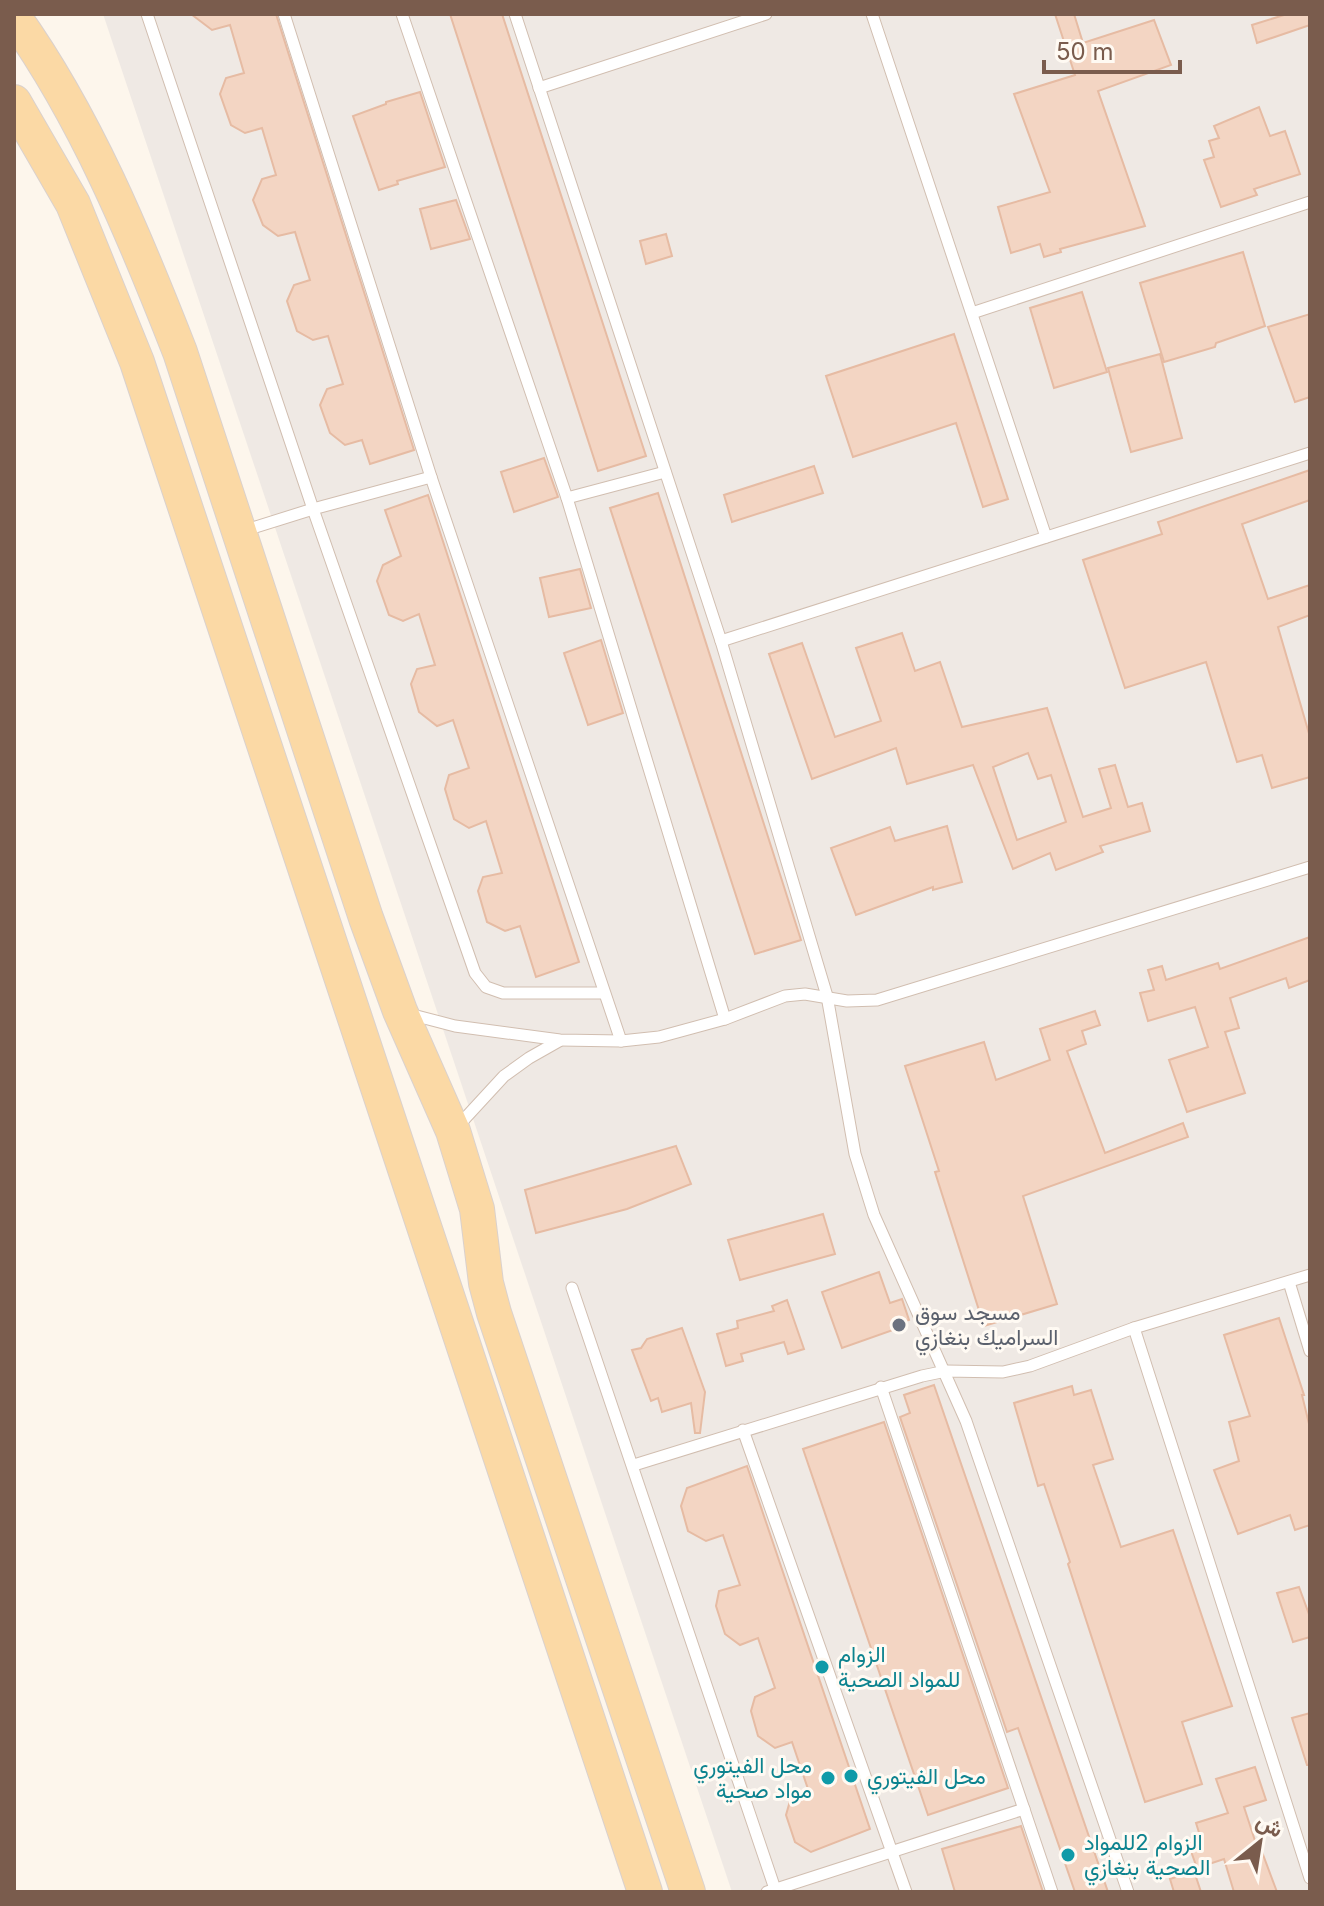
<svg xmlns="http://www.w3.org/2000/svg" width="1324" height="1906" viewBox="0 0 1324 1906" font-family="Inter,Vazirmatn,sans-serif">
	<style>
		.industrial { fill: #efe9e4 }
		.building { fill: #f3d5c3; stroke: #e6bba3; stroke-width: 2; fill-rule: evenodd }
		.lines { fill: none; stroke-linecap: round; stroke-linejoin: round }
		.lane-casing { stroke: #d1beb0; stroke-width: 13 }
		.primary-casing { stroke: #dad1cd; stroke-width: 36 }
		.lane { stroke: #fff; stroke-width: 11 }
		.primary { stroke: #fbd9a5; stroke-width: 34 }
		.worship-dot { fill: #6b7280; stroke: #fffaf3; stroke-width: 3 }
		.culture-dot { fill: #0f9aa8; stroke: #fffaf3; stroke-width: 3 }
		.labels { text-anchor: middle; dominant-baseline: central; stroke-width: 6; stroke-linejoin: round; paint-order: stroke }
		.worship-label { font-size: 22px; fill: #5b616d; stroke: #fffaf3; text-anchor: start }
		.culture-label { font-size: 22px; fill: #0d838f; stroke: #fffaf3; text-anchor: start }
	</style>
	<rect width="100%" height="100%" fill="#fdf6ec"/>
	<path class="industrial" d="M103,14H1310V1892H732Z"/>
	<g class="building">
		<path d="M191,14H276L414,450L370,464L362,440L345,445L330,433L320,405L327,389L343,384L328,336L313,340L297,331L287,301L294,285L310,280L295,232L278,236L263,225L253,200L262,179L276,175L262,128L245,133L231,125L220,94L226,78L244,73L230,25L212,30Z"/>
		<path d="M450,14H502L646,456L598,471Z"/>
		<path d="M1055,14H1074L1083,43L1154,20L1171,65L1098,91L1145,226L1060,249L1061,252L1044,257L1040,244L1011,253L998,207L1050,192L1014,94L1075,75Z"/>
		<path d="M1287,14H1310V25L1257,43L1252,25Z"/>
		<path d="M420,92L445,167L397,181L398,184L379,190L353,116L386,104V102Z"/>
		<path d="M1259,107L1270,136L1285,131L1300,174L1254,189L1257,195L1221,207L1204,160L1214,157L1209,141L1219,138L1214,126Z"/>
		<path d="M456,200L470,239L431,249L420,209Z"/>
		<path d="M666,234L672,256L646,264L640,241Z"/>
		<path d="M1243,252L1265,326L1216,343L1215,347L1164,362L1140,283Z"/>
		<path d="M1082,292L1107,372L1054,388L1030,308Z"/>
		<path d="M1310,314V397L1295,402L1268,327Z"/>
		<path d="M954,334L1008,499L983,507L956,423L853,457L826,376Z"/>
		<path d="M1160,354L1182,438L1131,452L1108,368Z"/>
		<path d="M544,458L558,497L514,512L501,472Z"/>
		<path d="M814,466L823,493L732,522L724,495Z"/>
		<path d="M1310,470V500L1242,524L1268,599L1310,585V615L1278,627L1310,737V777L1272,788L1262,755L1237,762L1206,662L1125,688L1083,560L1162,534L1158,522Z"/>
		<path d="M658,493L801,940L755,954L610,508Z"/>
		<path d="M428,495L579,962L536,977L520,926L505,931L487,922L478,891L483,877L502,873L486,821L469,828L454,819L445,789L449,775L469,768L453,720L437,726L419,712L411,684L417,669L435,665L419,614L403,621L389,615L377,581L383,565L401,556L385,510Z"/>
		<path d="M580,569L591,608L549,617L540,578Z"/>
		<path d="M902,633L915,671L940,662L962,727L1047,708L1083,817L1111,808L1099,769L1115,765L1128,807L1142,803L1150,831L1100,846L1103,852L1056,870L1050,853L1013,869L973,765L907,784L896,748L812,779L769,654L802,643L835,737L881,721L856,648ZM1028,753L1038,779L1051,775L1066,822L1017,840L993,767Z"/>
		<path d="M601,640L623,713L588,725L564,653Z"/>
		<path d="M947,826L962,882L933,890V887L856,915L831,848L890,827L895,841Z"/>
		<path d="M1310,937V980L1289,988L1286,978L1230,998L1239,1028L1225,1032L1245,1093L1187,1112L1169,1060L1208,1047L1195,1007L1148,1021L1140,993L1154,990L1148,970L1162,966L1166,980L1218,963L1220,969Z"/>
		<path d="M1095,1011L1100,1025L1082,1031L1086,1044L1067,1051L1105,1153L1183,1123L1188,1137L1023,1196L1057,1304L984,1326L935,1172L939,1171L905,1066L984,1042L996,1080L1050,1060L1040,1029Z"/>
		<path d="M676,1146L691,1184L627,1209L536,1233L525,1190Z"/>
		<path d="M823,1214L835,1254L740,1280L728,1240Z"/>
		<path d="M879,1272L890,1303L902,1299L909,1320L895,1325L893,1330L842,1348L822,1292Z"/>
		<path d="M787,1300L804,1349L788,1354L784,1342L741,1354L743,1361L726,1366L717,1334L738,1328L737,1321L774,1311L772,1306Z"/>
		<path d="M1279,1318L1304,1395H1302L1310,1428V1525L1295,1530L1290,1515L1238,1534L1214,1470L1239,1461L1229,1422L1250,1416L1224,1335Z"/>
		<path d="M682,1328L705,1392L700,1433H695L691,1403L662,1412L658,1398L651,1401L632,1350L641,1348L647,1339Z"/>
		<path d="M934,1385L1108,1892H1075L1018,1728L1007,1732L900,1417L910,1413L904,1395Z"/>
		<path d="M1072,1386L1074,1395L1091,1390L1113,1459L1093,1465L1121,1547L1173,1530L1232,1706L1182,1722L1202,1784L1145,1802L1068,1564L1070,1562L1044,1484L1038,1486L1014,1403Z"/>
		<path d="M884,1422L1008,1788L928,1815L803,1449Z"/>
		<path d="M747,1466L870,1829L811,1852L795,1842L786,1815L790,1801L809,1792L792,1742L775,1748L758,1736L751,1711L755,1697L775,1688L758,1638L740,1645L725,1634L716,1606L719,1591L740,1585L723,1535L706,1541L688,1531L681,1506L687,1488Z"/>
		<path d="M1299,1587L1310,1617V1637L1293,1642L1277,1593Z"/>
		<path d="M1310,1713V1765H1307L1292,1718Z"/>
		<path d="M1255,1767L1266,1800L1244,1807L1259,1853L1262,1852L1277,1892H1234L1224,1859L1197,1868L1188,1843L1201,1839L1196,1823L1228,1813L1216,1779Z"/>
		<path d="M1021,1826L1043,1892H955L942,1849Z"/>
		<path d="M1194,1871L1201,1892H1174L1170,1879Z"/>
	</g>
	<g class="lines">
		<defs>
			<g id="lane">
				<path d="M147,14L313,509L475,973L486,987L503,993H604"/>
				<path d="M284,14L431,477L621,1041"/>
				<path d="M402,14L567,498L725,1019"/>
				<path d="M515,14L721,641L827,996L855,1154L874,1215L966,1421L1128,1892"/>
				<path d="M872,14L1046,537"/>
				<path d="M539,88L766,14"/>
				<path d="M972,313L1310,202"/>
				<path d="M567,498L665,472"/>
				<path d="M243,531L313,509L431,477"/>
				<path d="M721,641L1310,453"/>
				<path d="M409,1014L455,1026L560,1040L621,1041L659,1037L725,1019L785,996L805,994L847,1001L877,1000L1310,867"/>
				<path d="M457,1127L504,1076L529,1058L559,1041"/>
				<path d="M1289,1282L1310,1351"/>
				<path d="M572,1288L776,1892"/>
				<path d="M1134,1328L1310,1878"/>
				<path d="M881,1387L1052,1892"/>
				<path d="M743,1430L906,1892"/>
				<path d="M634,1465L922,1376L946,1371L1003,1372L1030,1366L1134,1328L1310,1275"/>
				<path d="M767,1892L1024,1809"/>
			</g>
			<g id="primary">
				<path d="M14,17C86,118 135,237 180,352L366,918L400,1011L453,1131L477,1209L486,1283L494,1313L688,1892"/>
				<path d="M14,102L73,204L137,362L645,1892"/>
			</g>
		</defs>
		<use href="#lane" class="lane-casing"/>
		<use href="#primary" class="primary-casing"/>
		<use href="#lane" class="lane"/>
		<use href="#primary" class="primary"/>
	</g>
	<circle class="worship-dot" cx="899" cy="1325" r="8"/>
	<g class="culture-dot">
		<circle cx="822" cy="1667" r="8"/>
		<circle cx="851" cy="1776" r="8"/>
		<circle cx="828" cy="1778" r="8"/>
		<circle cx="1068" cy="1855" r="8"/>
	</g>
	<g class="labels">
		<g class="worship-label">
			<text x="915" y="1312">مسجد سوق<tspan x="915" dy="25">السراميك بنغازي</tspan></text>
		</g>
		<g class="culture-label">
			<text x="838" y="1654">الزوام<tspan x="838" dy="25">للمواد الصحية</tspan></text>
			<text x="812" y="1765" text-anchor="end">محل الفيتوري<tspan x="812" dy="25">مواد صحية</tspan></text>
			<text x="867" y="1776">محل الفيتوري</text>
			<text x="1084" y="1842">الزوام 2للمواد<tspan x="1084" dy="25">الصحية بنغازي</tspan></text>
		</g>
	</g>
	<rect width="1324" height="1906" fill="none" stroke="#7a5c4d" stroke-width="32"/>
	<g transform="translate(1260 1842) rotate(30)" stroke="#fffaf3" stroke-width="6" paint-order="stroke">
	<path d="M0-6L14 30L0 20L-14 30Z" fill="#7a5c4d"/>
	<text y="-12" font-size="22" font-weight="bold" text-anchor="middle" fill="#7a5c4d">ش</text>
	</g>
	<path d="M1044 60v12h136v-12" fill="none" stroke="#7a5c4d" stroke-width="4"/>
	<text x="1056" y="60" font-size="24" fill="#7a5c4d" stroke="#fffaf3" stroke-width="6" paint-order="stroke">50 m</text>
</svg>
